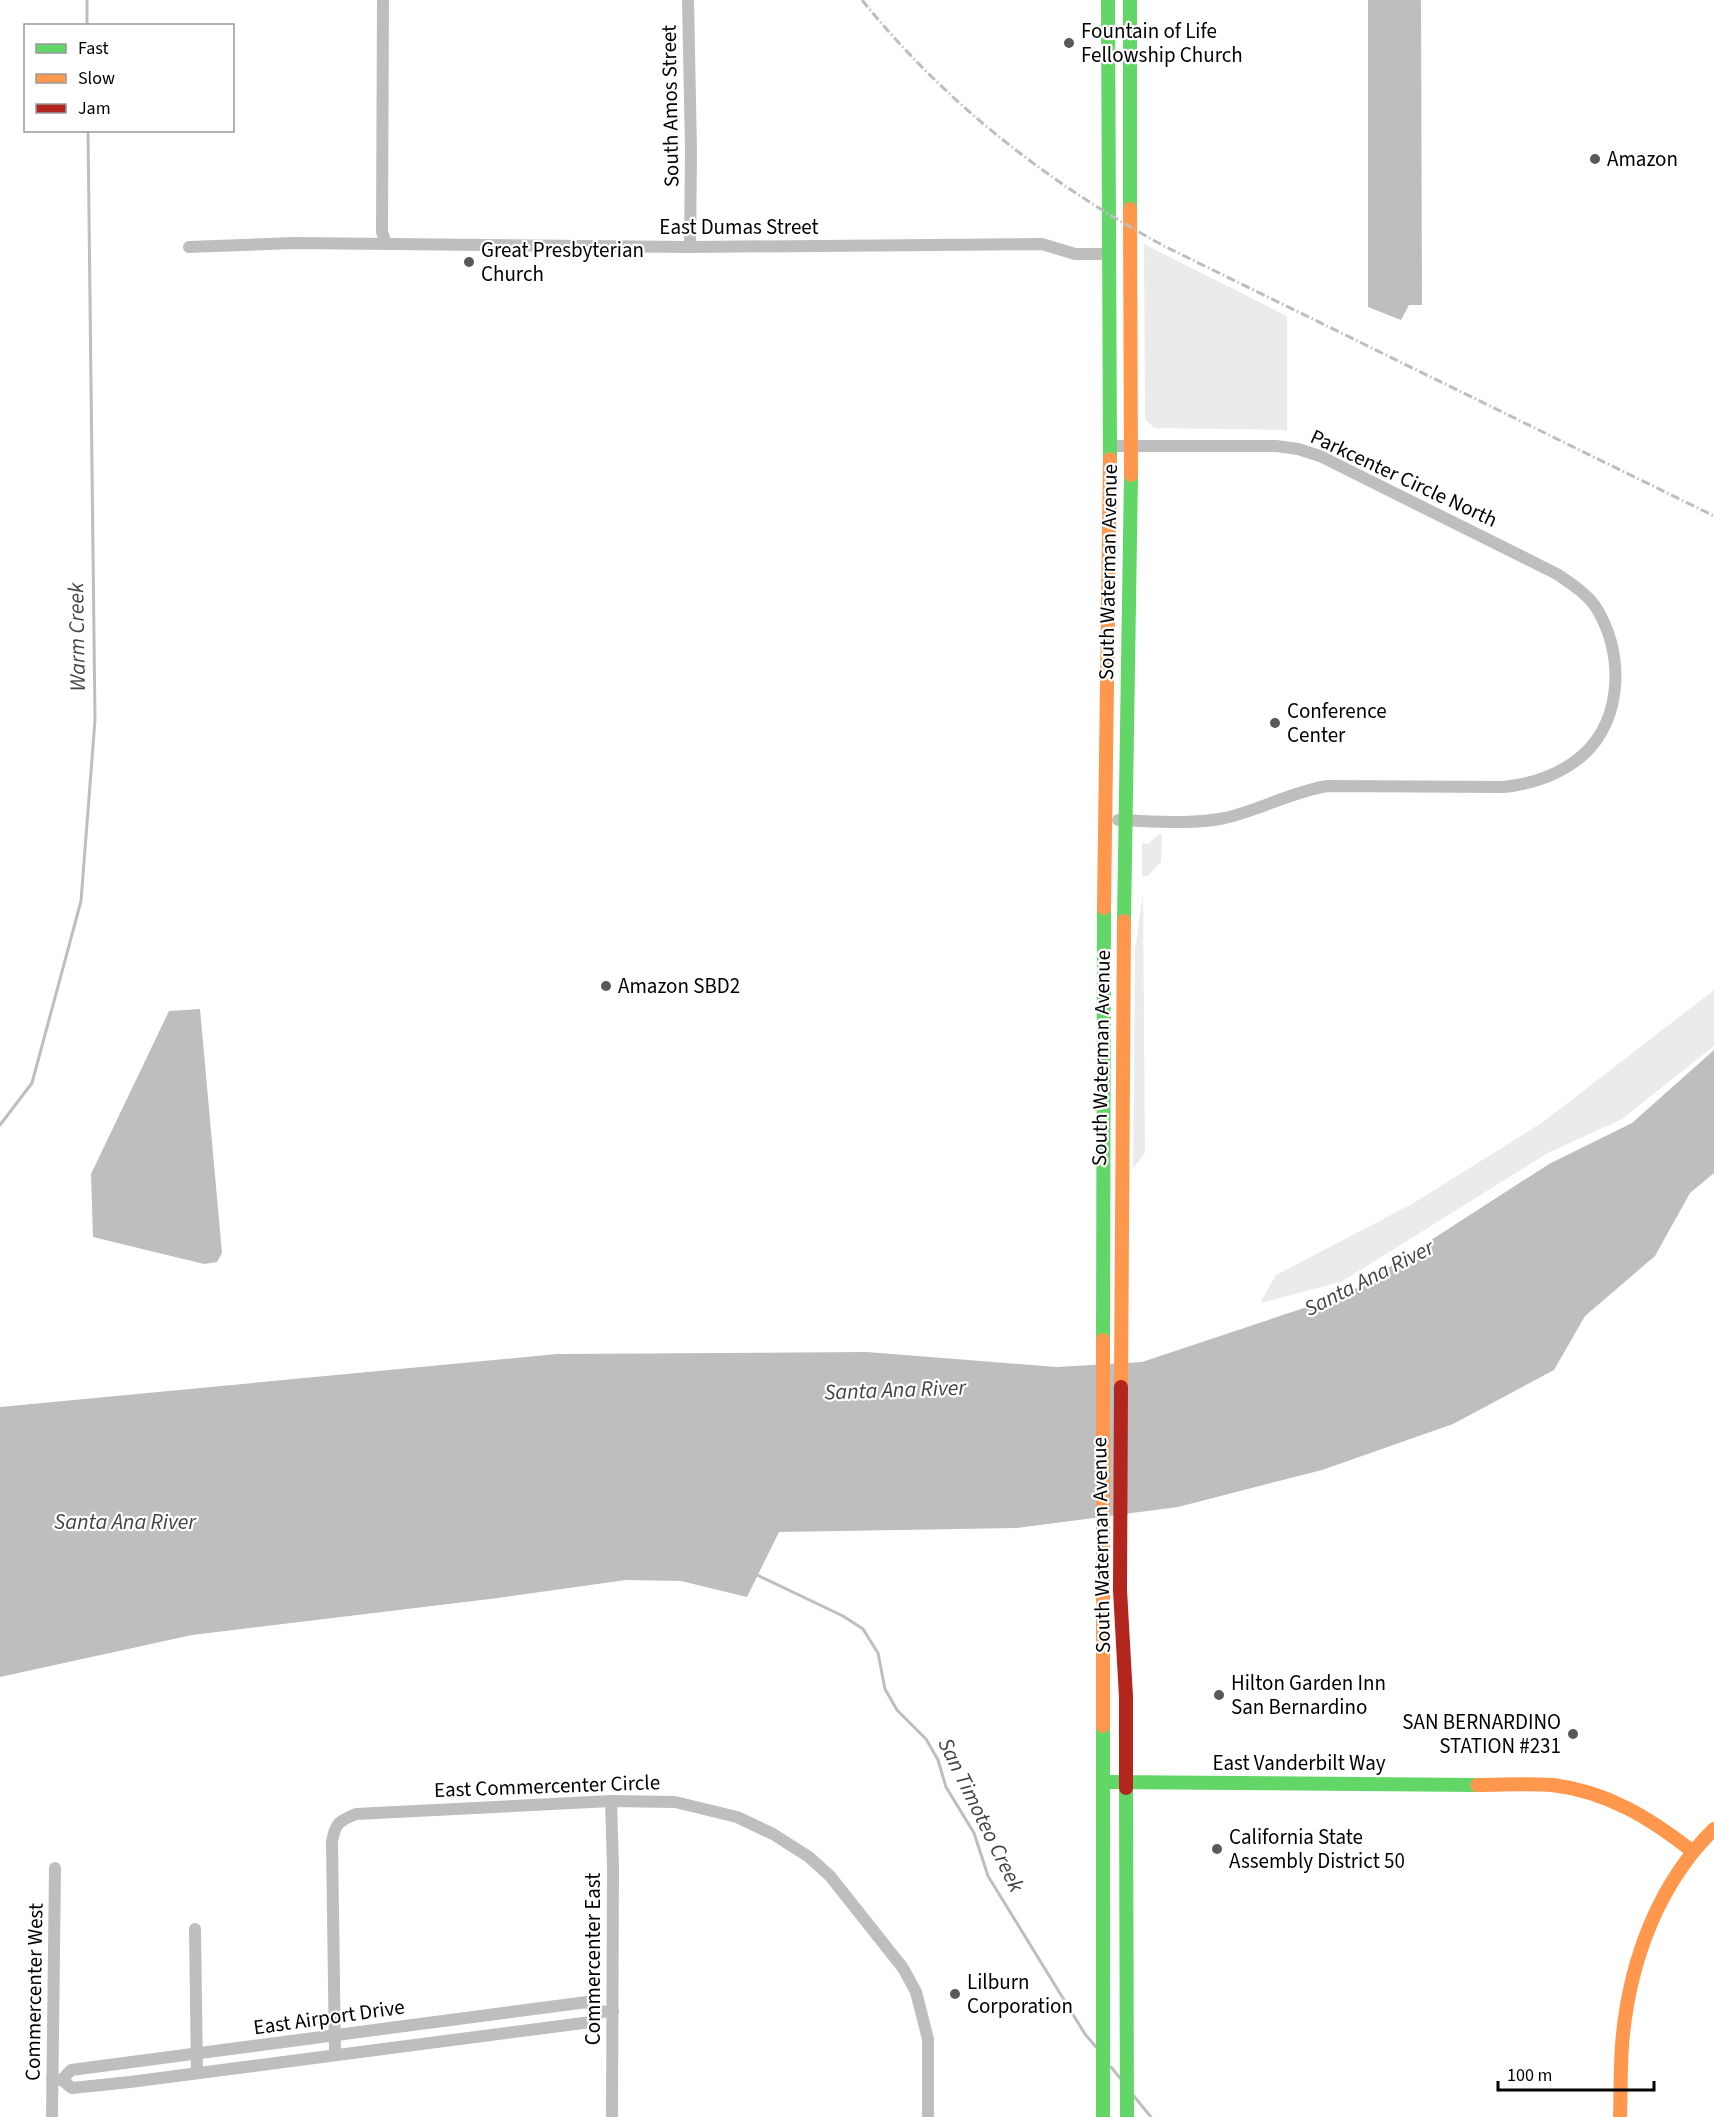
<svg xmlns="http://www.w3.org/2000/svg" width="1714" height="2117" viewBox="0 0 1714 2117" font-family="'Source Sans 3',sans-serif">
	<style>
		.green { fill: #ebebeb }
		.water { fill: #bebebe }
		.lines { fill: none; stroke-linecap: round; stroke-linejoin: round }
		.stream { stroke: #bebebe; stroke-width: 3 }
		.street { stroke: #bebebe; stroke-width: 12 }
		.fast { stroke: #63d668; stroke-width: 14 }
		.slow { stroke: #ff974d; stroke-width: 14 }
		.jam { stroke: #b3261e; stroke-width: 14 }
		.rail { stroke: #bebebe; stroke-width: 3; stroke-dasharray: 9 3 1.5 3; stroke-linecap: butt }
		.poi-dot { fill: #595959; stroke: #fff; stroke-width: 2 }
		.labels { text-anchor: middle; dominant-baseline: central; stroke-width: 4.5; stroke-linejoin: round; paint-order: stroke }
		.poi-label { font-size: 21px; fill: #000; stroke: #fff; text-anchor: start }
		.street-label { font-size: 21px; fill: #000; stroke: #fff }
		.water-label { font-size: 22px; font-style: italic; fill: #434343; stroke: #fff }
	</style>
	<rect width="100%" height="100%" fill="#fff"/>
	<g class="green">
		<path d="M1144,244L1287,316V430L1154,428L1145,419Z"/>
		<path d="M1160,833L1162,835L1161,862L1148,876H1142V843L1148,844Z"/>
		<path d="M1143,894L1145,1153L1133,1168L1135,950Z"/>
		<path d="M1714,990V1046L1622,1119L1546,1154L1341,1282L1260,1303L1276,1275L1412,1204L1543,1122Z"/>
	</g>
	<g class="water">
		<path d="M1368,0H1421L1422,305H1409L1401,320L1368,307Z"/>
		<path d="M200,1009L222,1253L217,1262L204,1264L93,1237L91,1174L169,1011Z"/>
		<path d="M1714,1050V1173L1690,1193L1655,1256L1585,1316L1554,1370L1453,1424L1322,1470L1178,1507L1017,1528L779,1532L747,1597L681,1581L626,1580L498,1598L192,1635L0,1677V1407L557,1354L867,1352L1057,1367L1142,1362L1349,1293L1549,1164L1632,1123Z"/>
	</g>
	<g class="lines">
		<g class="stream">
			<path d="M87,0V26"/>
			<path d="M0,1125L32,1083L81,901L95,720L88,130"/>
			<path d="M755,1574L843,1616L863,1629L878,1653L885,1689L897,1710L926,1739L938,1760L946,1787L974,1833L988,1876L1085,2034L1096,2047"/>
			<path d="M1111,2067L1120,2078"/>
			<path d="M1133,2095L1151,2117"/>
		</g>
		<g class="street">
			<path d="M383,0L382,232L386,244"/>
			<path d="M688,0L691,151L690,247"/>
			<path d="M189,247L294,243L690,247L1042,244L1075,254H1108"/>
			<path d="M1110,446H1276L1298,449L1320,456L1557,574C1570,583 1586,593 1595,606C1624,650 1624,718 1583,755C1560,775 1533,784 1503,787L1327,786C1291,792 1260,810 1225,818C1190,825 1153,821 1118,820"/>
			<path d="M611,1801L613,1868L612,2117"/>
			<path d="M195,1929L197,2073"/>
			<path d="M335,2054L332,1842C335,1823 339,1821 356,1814L611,1801L675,1802L737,1817L773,1834L809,1857L830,1876L903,1968L916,1992L928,2039V2117"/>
			<path d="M52,2079L62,2080L72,2088L130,2082L591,2022L601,2012L613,2011"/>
			<path d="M62,2080L71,2070L587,2002L601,2012"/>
			<path d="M52,2117L55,1868"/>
		</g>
		<g class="fast">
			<path d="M1108,0L1110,459"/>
			<path d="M1130,0V209"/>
			<path d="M1124,921L1131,475"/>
			<path d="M1103,1340L1104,908"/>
			<path d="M1103,1726V2117"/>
			<path d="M1104,1782L1477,1785"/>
			<path d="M1126,1788L1127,2117"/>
		</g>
		<g class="slow">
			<path d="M1130,209L1131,475"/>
			<path d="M1104,908L1110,459"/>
			<path d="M1103,1340V1726"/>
			<path d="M1121,1387L1124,921"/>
			<path d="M1477,1785C1502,1785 1527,1783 1552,1785C1606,1791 1650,1818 1692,1851"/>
			<path d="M1620,2117C1621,2090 1620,2062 1623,2034C1631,1958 1659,1883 1714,1829"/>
		</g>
		<path class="jam" d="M1121,1387L1120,1590L1126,1697V1788"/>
		<path class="rail" d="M862,0C945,103 1048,183 1164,246L1714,516"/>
	</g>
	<g class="poi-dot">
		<circle cx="1069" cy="43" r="6"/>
		<circle cx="1595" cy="159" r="6"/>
		<circle cx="469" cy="262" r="6"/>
		<circle cx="1275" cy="723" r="6"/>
		<circle cx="606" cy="986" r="6"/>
		<circle cx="1219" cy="1695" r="6"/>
		<circle cx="1573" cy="1734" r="6"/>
		<circle cx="1217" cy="1849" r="6"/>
		<circle cx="955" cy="1994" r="6"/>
	</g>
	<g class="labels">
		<g class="poi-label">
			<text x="1081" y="31">Fountain of Life<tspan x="1081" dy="24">Fellowship Church</tspan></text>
			<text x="1607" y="159">Amazon</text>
			<text x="481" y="250">Great Presbyterian<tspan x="481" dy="24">Church</tspan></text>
			<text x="1287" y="711">Conference<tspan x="1287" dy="24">Center</tspan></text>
			<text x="618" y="986">Amazon SBD2</text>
			<text x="1231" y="1683">Hilton Garden Inn<tspan x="1231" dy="24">San Bernardino</tspan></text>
			<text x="1561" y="1722" text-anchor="end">SAN BERNARDINO<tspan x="1561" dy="24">STATION #231</tspan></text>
			<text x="1229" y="1837">California State<tspan x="1229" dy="24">Assembly District 50</tspan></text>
			<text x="967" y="1982">Lilburn<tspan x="967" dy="24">Corporation</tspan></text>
		</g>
		<g class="street-label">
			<text transform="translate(670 106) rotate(-91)">South Amos Street</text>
			<text x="739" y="227">East Dumas Street</text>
			<text transform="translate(1404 478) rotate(25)">Parkcenter Circle North</text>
			<text transform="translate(1108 572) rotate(-89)">South Waterman Avenue</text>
			<text transform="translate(1101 1058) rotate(-89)">South Waterman Avenue</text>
			<text transform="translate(1101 1545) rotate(-91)">South Waterman Avenue</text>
			<text x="1299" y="1763">East Vanderbilt Way</text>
			<text transform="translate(547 1786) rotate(-2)">East Commercenter Circle</text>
			<text transform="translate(593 1959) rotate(-90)">Commercenter East</text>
			<text transform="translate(34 1992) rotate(-89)">Commercenter West</text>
			<text transform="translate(329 2017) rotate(-8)">East Airport Drive</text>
		</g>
		<g class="water-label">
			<text transform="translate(77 637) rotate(-91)">Warm Creek</text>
			<text transform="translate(1369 1278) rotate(-27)">Santa Ana River</text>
			<text transform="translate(895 1390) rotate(-2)">Santa Ana River</text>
			<text x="125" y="1522">Santa Ana River</text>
			<text transform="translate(981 1815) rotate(64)">San Timoteo Creek</text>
		</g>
	</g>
	<rect x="24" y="24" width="210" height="108" fill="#ffffff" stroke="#999999" stroke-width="1.5"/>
	<rect x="36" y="44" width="30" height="9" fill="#63d668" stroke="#999999" stroke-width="1.5"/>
	<text x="78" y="54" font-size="18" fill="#000000">Fast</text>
	<rect x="36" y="74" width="30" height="9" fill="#ff974d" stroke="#999999" stroke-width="1.5"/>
	<text x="78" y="84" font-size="18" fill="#000000">Slow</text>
	<rect x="36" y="104" width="30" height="9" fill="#b3261e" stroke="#999999" stroke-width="1.5"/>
	<text x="78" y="114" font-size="18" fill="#000000">Jam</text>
	<path d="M1498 2081v9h156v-9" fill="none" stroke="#000000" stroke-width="3"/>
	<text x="1507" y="2081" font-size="18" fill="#000000" stroke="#ffffff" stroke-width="4.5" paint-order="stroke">100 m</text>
</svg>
